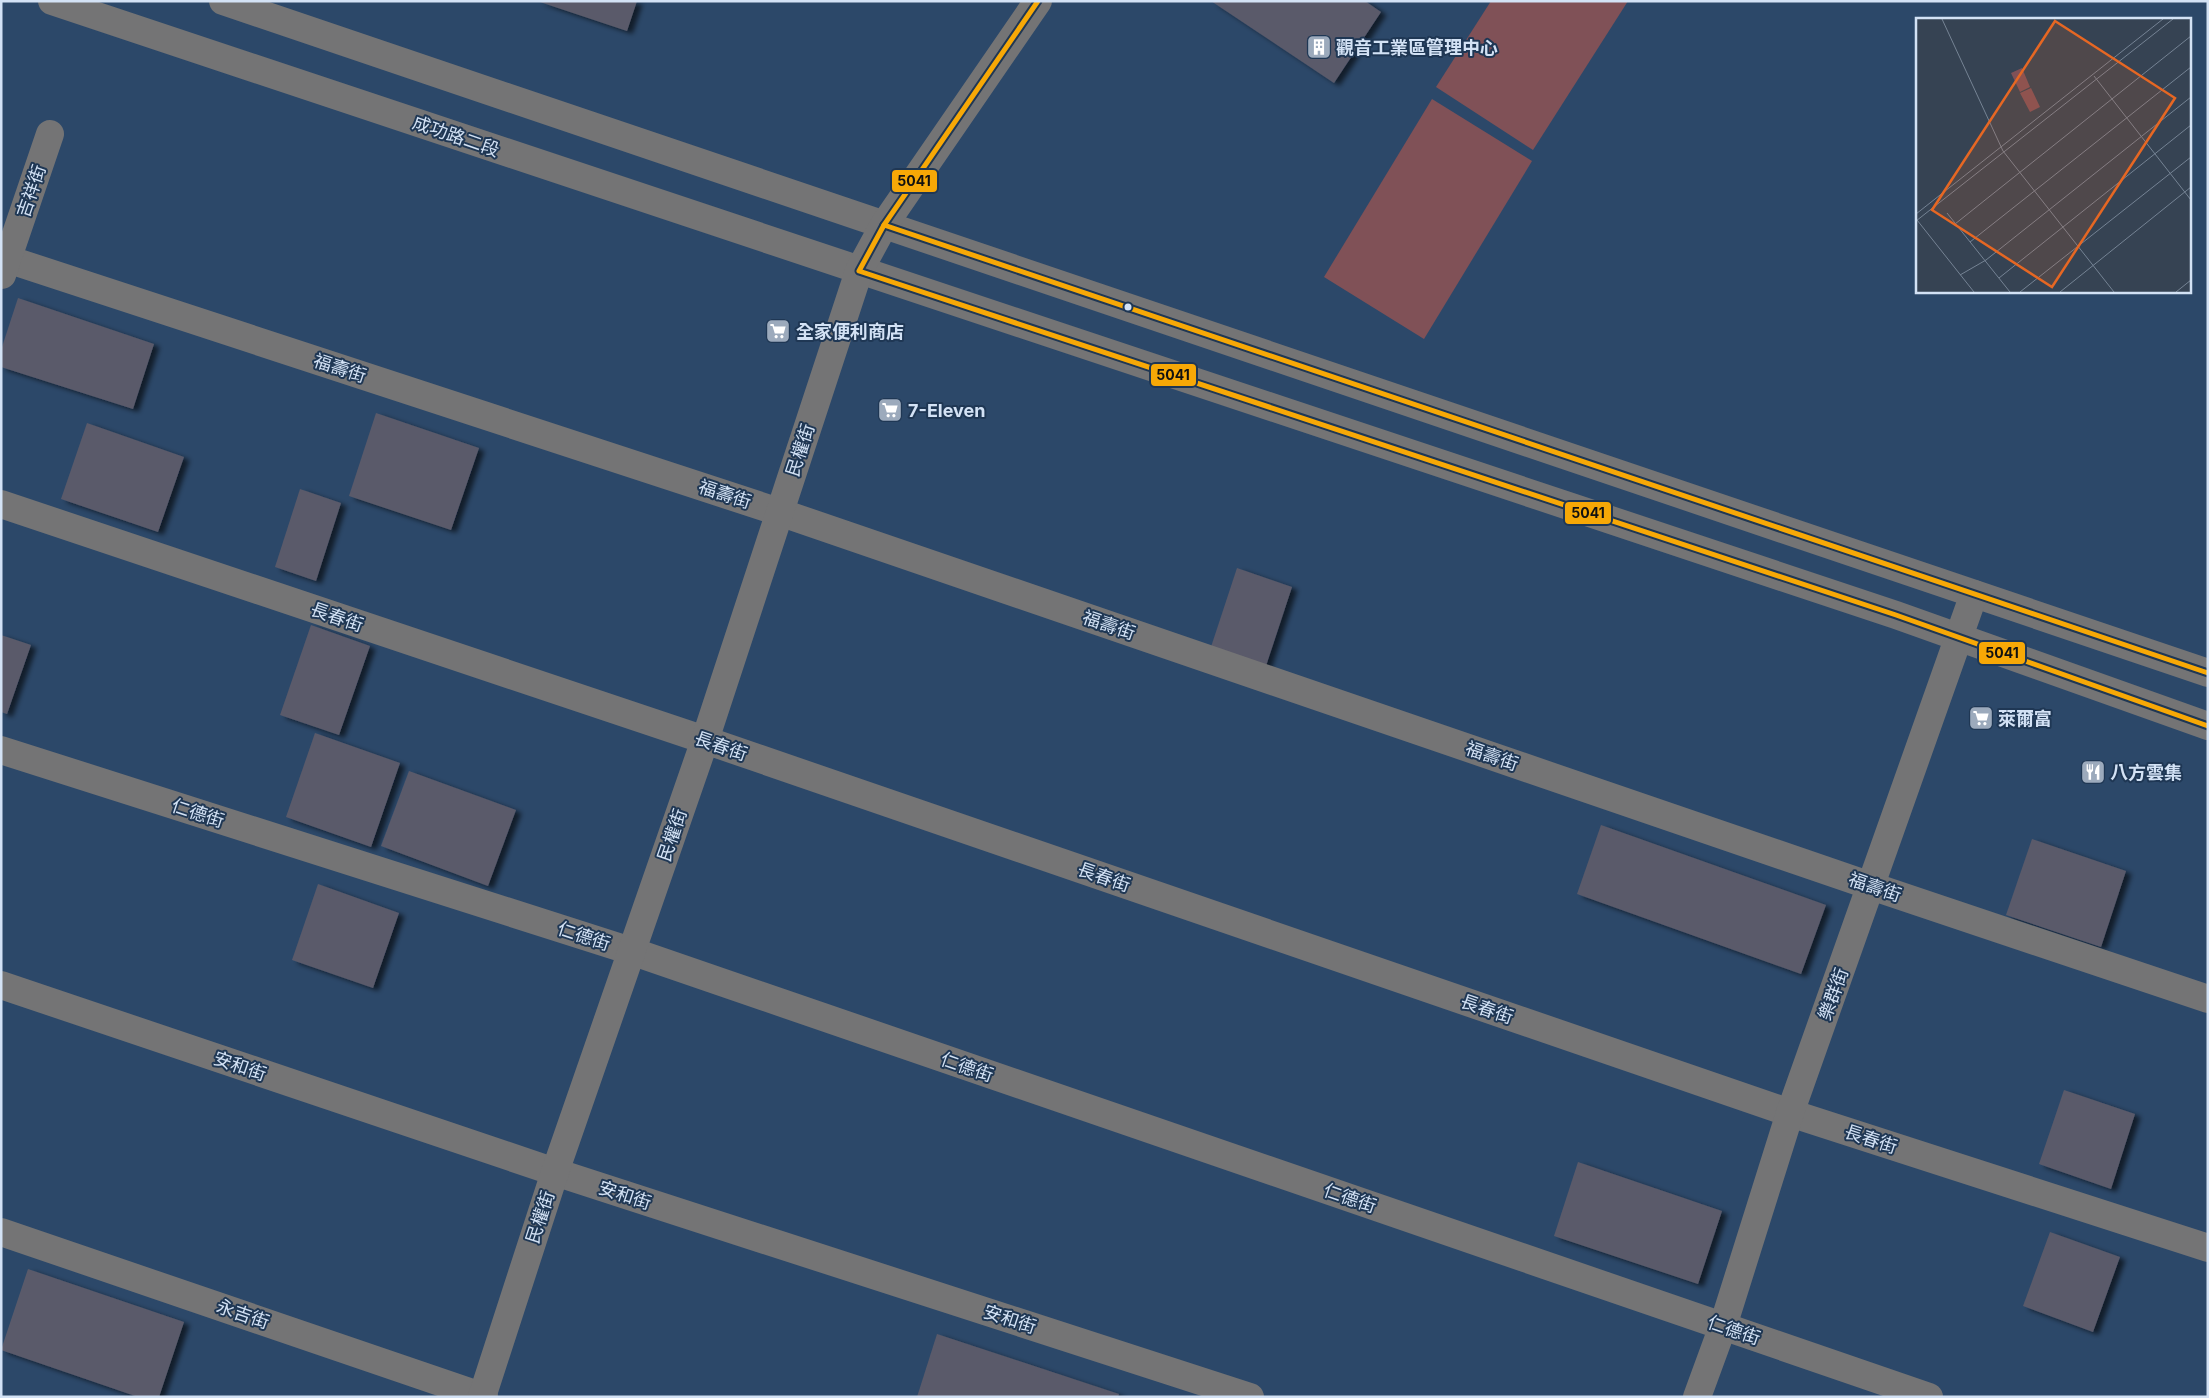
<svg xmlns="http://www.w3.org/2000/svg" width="2209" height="1398" viewBox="0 0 2209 1398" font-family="Inter,'Noto Sans TC',sans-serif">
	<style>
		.built { fill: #2c4869; fill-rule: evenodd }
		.green { fill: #805157 }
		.building { fill: #5a5a6a; filter: url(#shadow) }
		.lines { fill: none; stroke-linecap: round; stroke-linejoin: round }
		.minor { stroke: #747475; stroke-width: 28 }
		.bus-1-casing { stroke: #1f3754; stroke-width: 9 }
		.bus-1 { stroke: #f7a806; stroke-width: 5 }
		.bus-dot { fill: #d3e2f5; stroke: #1f3754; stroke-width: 2 }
		.labels { text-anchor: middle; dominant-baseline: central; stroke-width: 4; stroke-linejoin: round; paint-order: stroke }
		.poi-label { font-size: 18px; font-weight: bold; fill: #d3e2f5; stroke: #1f3754; text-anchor: start }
		.street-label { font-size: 18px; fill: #d3e2f5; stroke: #1f3754 }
		.inset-road { fill: none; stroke: #758394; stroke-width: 1 }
		.view { fill: #e66723; fill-opacity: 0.15; stroke: #e66723; stroke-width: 2.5 }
		.inset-edge { fill: none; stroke: #d3e2f5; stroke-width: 2.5 }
		.line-badge { stroke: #1f3754; stroke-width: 2 }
		.pale-badge-label { font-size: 14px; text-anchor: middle; font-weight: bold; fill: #111 }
	</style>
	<defs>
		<filter id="shadow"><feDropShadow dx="5.5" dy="3" stdDeviation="2.5" flood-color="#0009"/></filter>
	</defs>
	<rect width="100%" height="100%" fill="#364353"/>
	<path class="built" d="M1,1H2208V1397H1ZM1918,19H2190V291H1918Z"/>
	<g class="green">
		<path d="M1491,1H1628L1533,150L1436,87Z"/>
		<path d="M1432,99L1532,161L1424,339L1324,277Z"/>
	</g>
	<g class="building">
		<path d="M537,1H637L627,31Z"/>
		<path d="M1211,1H1365L1381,12L1334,83Z"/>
		<path d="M18,298L154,344L133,409L1,367V350Z"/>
		<path d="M376,413L479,448L451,530L349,496Z"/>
		<path d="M87,423L184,457L158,532L61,499Z"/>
		<path d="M300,489L341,503L316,581L275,567Z"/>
		<path d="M1237,568L1292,587L1264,672L1209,653Z"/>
		<path d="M311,625L370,646L339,735L280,715Z"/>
		<path d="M1,635L31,645L7,714L1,712Z"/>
		<path d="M315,733L400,763L371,847L286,817Z"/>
		<path d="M409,771L516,810L488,886L381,846Z"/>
		<path d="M1601,825L1826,905L1801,974L1577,894Z"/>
		<path d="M2032,839L2126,871L2101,947L2006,915Z"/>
		<path d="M318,884L399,913L373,988L292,960Z"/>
		<path d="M2064,1090L2135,1114L2111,1189L2039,1164Z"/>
		<path d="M1578,1162L1722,1211L1698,1284L1554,1236Z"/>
		<path d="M2050,1232L2120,1257L2093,1332L2023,1306Z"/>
		<path d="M28,1269L184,1322L159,1397H138L1,1350Z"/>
		<path d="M937,1334L1119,1394L1118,1397H917Z"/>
	</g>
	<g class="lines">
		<g class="minor">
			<path d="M52,1L1896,615L2208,726"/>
			<path d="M223,1L2208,673"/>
			<path d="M7,259L779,512L1871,886L2208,999"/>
			<path d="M2,275L50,134"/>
			<path d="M1,504L705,740L1790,1113L2208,1248"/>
			<path d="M1,750L631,951L1929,1397"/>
			<path d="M1,985L555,1172L1250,1397"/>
			<path d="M1,1232L484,1397"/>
			<path d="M482,1397L555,1172L705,740L859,271L884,225L1038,1"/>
			<path d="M1697,1397L1723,1326L1790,1113L1974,594"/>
		</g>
		<defs>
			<g id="bus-1">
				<path d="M1038,1L884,225L859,271L1896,615L2208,726"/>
				<path d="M884,225L2208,673"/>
			</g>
		</defs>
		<use href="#bus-1" class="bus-1-casing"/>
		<use href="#bus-1" class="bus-1"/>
	</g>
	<defs>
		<symbol id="building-square" viewBox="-11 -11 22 22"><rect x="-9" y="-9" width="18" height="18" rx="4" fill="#9caabc" stroke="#1f3754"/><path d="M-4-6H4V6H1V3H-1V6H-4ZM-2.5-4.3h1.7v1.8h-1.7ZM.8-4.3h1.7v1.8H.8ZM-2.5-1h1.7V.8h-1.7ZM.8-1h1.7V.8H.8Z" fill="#fff"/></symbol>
		<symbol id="supermarket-square" viewBox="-11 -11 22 22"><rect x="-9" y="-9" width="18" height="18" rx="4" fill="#9caabc" stroke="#1f3754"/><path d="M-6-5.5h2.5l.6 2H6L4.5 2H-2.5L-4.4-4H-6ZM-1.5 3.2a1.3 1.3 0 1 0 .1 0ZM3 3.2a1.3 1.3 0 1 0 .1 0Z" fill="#fff"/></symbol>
		<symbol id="restaurant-square" viewBox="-11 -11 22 22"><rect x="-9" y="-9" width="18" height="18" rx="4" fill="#9caabc" stroke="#1f3754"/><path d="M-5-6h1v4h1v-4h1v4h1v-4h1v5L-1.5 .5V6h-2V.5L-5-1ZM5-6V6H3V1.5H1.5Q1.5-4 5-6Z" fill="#fff"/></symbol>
	</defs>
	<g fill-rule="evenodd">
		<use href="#building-square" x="1305" y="33" width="28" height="28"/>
		<use href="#supermarket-square" x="764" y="317" width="28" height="28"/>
		<use href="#supermarket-square" x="876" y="396" width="28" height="28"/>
		<use href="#supermarket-square" x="1967" y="704" width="28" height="28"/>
		<use href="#restaurant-square" x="2079" y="758" width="28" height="28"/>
	</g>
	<circle class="bus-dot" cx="1128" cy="307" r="4.5"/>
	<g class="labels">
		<g class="poi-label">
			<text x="1336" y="47">觀音工業區管理中心</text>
			<text x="796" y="331">全家便利商店</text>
			<text x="908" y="410">7-Eleven</text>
			<text x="1998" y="718">萊爾富</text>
			<text x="2110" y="772">八方雲集</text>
		</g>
		<g class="street-label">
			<text transform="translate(456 136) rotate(19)">成功路二段</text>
			<text transform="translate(31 191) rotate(-71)">吉祥街</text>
			<text transform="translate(340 368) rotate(18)">福壽街</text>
			<text transform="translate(800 450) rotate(-72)">民權街</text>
			<text transform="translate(725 494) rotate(18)">福壽街</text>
			<text transform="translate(337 617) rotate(19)">長春街</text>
			<text transform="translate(1109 625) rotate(19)">福壽街</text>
			<text transform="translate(721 746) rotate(19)">長春街</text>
			<text transform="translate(1492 756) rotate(19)">福壽街</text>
			<text transform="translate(198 813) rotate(18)">仁德街</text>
			<text transform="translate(672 835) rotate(-71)">民權街</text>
			<text transform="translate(1104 877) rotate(19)">長春街</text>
			<text transform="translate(1875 887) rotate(19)">福壽街</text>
			<text transform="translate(584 936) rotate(18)">仁德街</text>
			<text transform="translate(1833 994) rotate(-70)">樂群街</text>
			<text transform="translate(1487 1009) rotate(19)">長春街</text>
			<text transform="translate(240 1066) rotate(19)">安和街</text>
			<text transform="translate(967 1067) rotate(19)">仁德街</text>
			<text transform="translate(1871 1139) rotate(18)">長春街</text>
			<text transform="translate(625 1195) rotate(18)">安和街</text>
			<text transform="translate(1350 1198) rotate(19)">仁德街</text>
			<text transform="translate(540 1217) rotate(-72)">民權街</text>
			<text transform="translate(243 1314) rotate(19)">永吉街</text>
			<text transform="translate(1010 1319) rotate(18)">安和街</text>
			<text transform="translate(1734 1330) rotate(19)">仁德街</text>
		</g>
	</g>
	<g transform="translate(1916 18)">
		<rect width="275" height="275" fill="#364353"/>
		<path d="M106,50L114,69L104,74L95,55ZM115,70L124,89L114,94L104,75Z" fill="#805157"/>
		<path class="inset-road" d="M26,1L87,133L198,274M178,58L275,182M31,195L94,274M0,196L247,1M1,202L58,274M0,203L257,1M39,206L275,18M54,224L275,49M44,257L70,242L275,79M83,260L275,107M104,274L275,139M144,274L275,169M260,274L275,262"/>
		<path class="view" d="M139,3L259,80L136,269L16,192Z"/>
		<rect width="275" height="275" class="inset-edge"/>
	</g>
	<g class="line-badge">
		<rect x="891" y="169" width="47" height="24" rx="5" fill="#f7a806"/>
		<rect x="1150" y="363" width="47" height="24" rx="5" fill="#f7a806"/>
		<rect x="1564" y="501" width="48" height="24" rx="5" fill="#f7a806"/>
		<rect x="1978" y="641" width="48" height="24" rx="5" fill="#f7a806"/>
	</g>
	<g class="pale-badge-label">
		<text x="914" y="186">5041</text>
		<text x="1173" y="380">5041</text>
		<text x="1588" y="518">5041</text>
		<text x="2002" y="658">5041</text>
	</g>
	<rect width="2209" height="1398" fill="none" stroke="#d3e2f5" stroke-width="5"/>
</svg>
